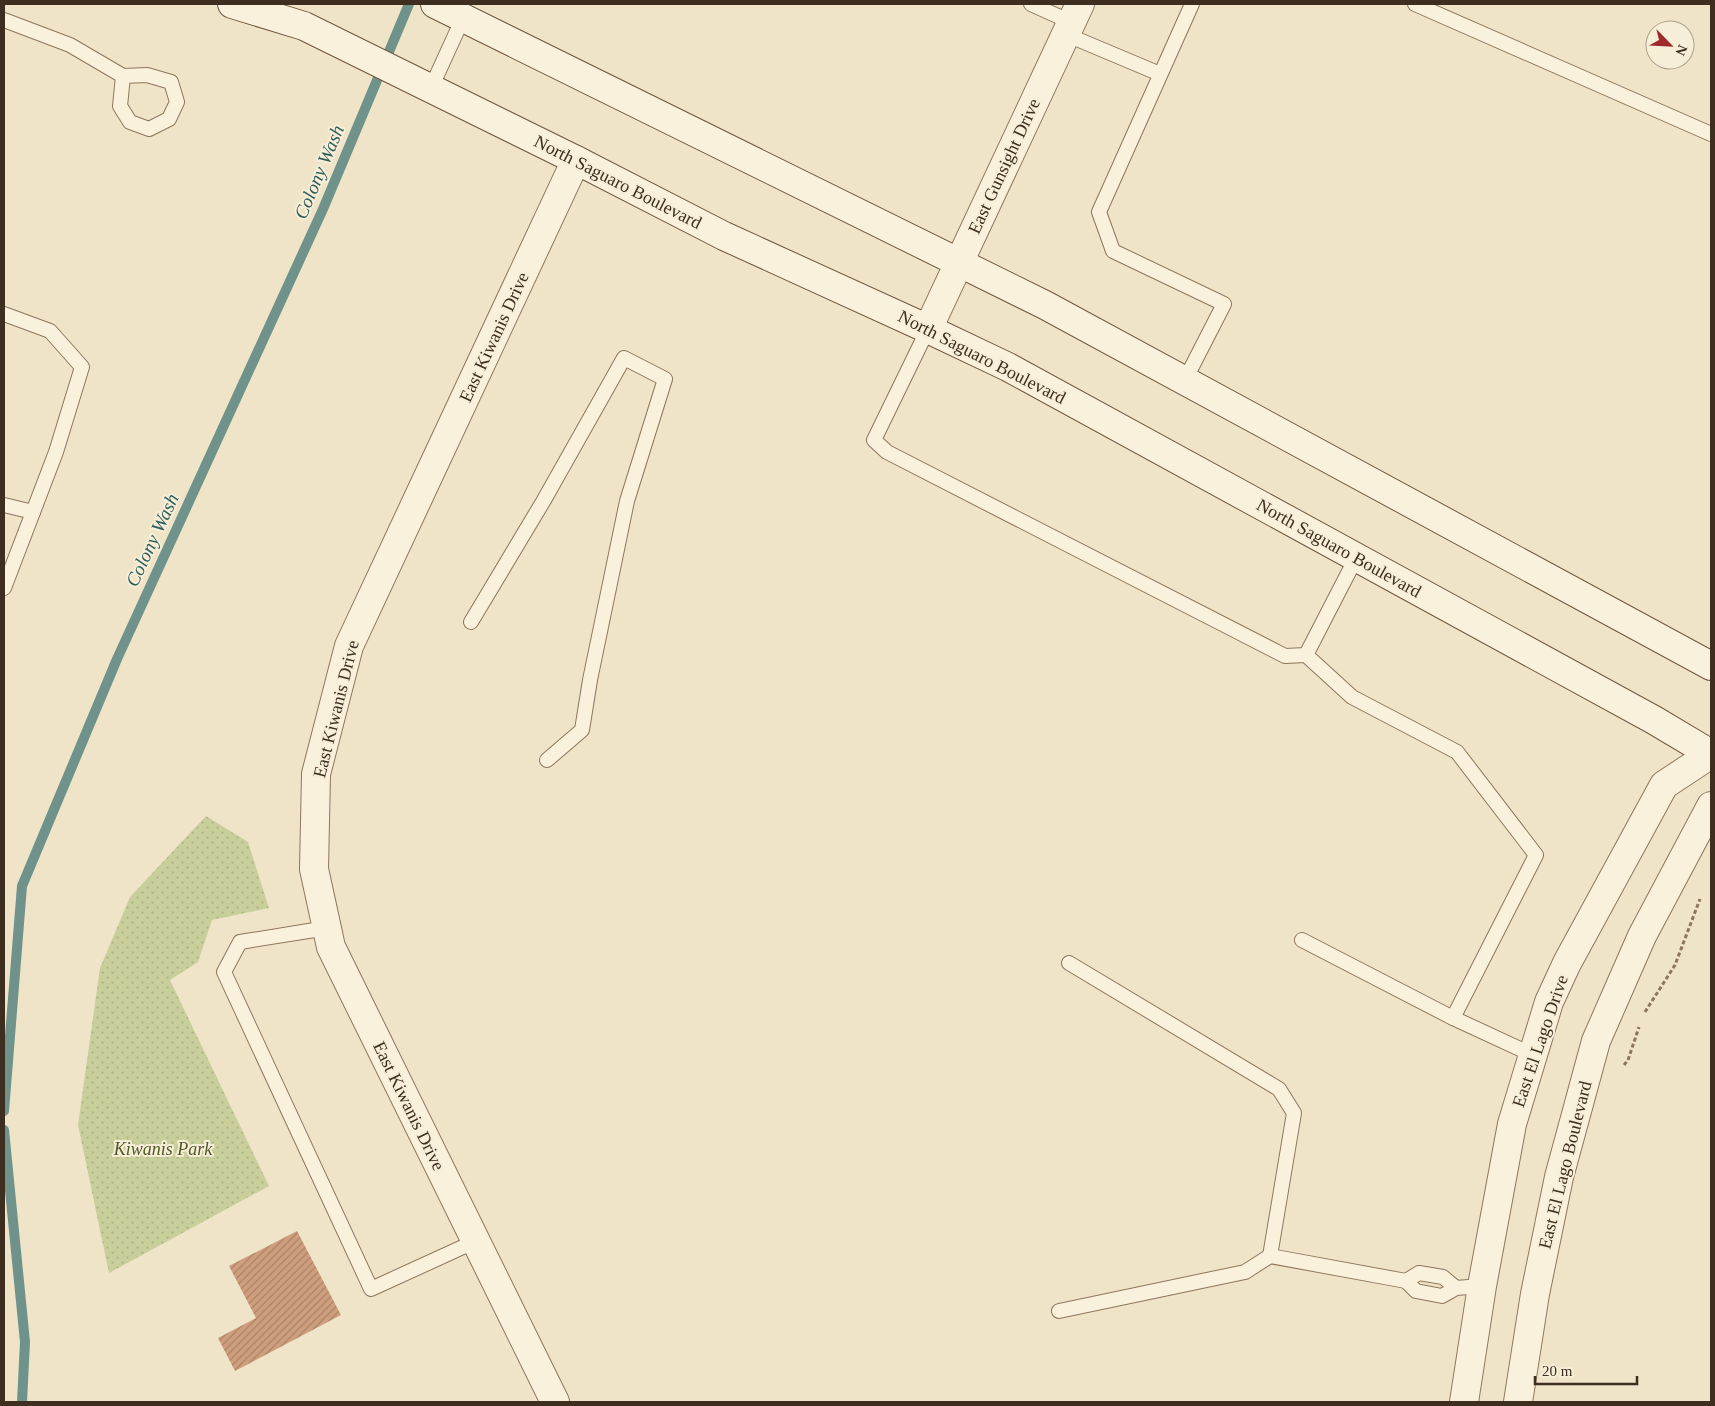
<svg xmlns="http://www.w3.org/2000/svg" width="1715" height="1406" viewBox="0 0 1715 1406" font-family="Georgia,serif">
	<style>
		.park { fill: url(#park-dots) }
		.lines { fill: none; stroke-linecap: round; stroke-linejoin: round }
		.stream { stroke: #6f938a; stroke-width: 10 }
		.building { fill: url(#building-hatch) }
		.service-casing { stroke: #8d765c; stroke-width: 16 }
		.minor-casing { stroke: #8d765c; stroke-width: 30 }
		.tertiary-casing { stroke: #8d765c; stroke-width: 30 }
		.secondary-casing { stroke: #6f573f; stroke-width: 30 }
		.path { stroke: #8d765c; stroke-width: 3; stroke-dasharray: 4 2.5; stroke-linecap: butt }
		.service { stroke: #faf1dc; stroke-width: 14 }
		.minor { stroke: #faf1dc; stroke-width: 28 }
		.tertiary { stroke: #faf1dc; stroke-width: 28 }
		.secondary { stroke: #faf1dc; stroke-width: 28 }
		.labels { text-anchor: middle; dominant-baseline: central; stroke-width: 4; stroke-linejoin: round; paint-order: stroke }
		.street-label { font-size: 18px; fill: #3d2e20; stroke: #f7eed8 }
		.park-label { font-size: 18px; font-style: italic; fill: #4d5a26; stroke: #f7eed8 }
		.water-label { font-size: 19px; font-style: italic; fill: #2f5d5a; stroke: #f7eed8 }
	</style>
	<defs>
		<pattern id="park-dots" width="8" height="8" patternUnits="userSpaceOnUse" patternTransform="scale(1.25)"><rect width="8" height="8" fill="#c9cf9b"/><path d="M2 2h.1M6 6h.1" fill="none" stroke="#aeb285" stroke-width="1.8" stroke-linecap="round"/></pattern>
		<pattern id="building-hatch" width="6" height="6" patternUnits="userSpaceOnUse" patternTransform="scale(1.25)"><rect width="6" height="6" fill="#cf9f7d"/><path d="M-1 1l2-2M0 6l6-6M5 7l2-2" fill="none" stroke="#a98266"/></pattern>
	</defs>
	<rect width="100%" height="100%" fill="#f0e4c8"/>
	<path class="park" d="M206,816L248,842L269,908L212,920L198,962L170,980L269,1186L109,1273L78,1125L100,968L130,897Z"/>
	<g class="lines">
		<g class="stream">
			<path d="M4,1111L22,886L117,659L323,209L409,4"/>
			<path d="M4,1130L25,1342L22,1402"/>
		</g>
	</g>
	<path class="building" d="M297,1231L341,1315L235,1371L218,1338L256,1318L229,1266Z"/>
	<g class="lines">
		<defs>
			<g id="service">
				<path d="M1031,4L1071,22"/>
				<path d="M1415,4L1711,134"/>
				<path d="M4,20L70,45L123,76L147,75L171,82L177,102L169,119L149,129L130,122L120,106L123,76"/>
				<path d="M1065,34L1160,74"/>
				<path d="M431,88L463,18"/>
				<path d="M4,314L50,331L82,367L56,452L4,588"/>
				<path d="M928,329L874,440L887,452L1285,656L1306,655L1356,558"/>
				<path d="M1184,382L1224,304L1113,251L1099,212L1192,4"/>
				<path d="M4,505L33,512"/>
				<path d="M471,622L544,500L624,358L665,379L627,501L590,680L582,730L547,760"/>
				<path d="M1306,655L1352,697L1457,752L1536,855L1453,1018L1533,1055"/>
				<path d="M327,928L240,942L224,972L371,1289L476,1241"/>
				<path d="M1302,940L1453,1018"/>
				<path d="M1069,963L1279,1089L1294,1113L1270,1256"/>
				<path d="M1456,1288L1443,1277L1419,1273L1406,1281L1416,1291L1442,1296L1456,1288L1482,1286"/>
				<path d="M1059,1311L1245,1272L1270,1256L1406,1281"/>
			</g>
			<g id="minor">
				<path d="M928,329L1080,4"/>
				<path d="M555,1402L331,947L314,869L316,774L349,646L576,160"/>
			</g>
			<g id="tertiary">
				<path d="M1464,1402L1482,1286L1512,1124L1549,1002L1567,963L1664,785L1711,754"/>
				<path d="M1518,1402L1535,1294L1559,1177L1596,1041L1642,936L1711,806"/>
			</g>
			<g id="secondary">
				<path d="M232,4L304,26L576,160L724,236L928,329L1008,367L1654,720L1711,754"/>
				<path d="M435,4L1045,305L1711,666"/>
			</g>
		</defs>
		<use href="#service" class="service-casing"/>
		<use href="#minor" class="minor-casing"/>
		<use href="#tertiary" class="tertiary-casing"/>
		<use href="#secondary" class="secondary-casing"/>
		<g class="path">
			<path d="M1645,1012L1675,965L1700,899"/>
			<path d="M1624,1065L1628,1060L1639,1027"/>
		</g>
		<use href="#service" class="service"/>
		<use href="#minor" class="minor"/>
		<use href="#tertiary" class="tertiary"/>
		<use href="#secondary" class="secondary"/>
	</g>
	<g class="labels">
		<g class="street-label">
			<text transform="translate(1004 166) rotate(-65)">East Gunsight Drive</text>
			<text transform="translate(618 182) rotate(27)">North Saguaro Boulevard</text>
			<text transform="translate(494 337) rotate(-65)">East Kiwanis Drive</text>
			<text transform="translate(982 357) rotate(27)">North Saguaro Boulevard</text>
			<text transform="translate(1339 548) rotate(29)">North Saguaro Boulevard</text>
			<text transform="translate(336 709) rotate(-76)">East Kiwanis Drive</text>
			<text transform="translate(1540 1041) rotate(-71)">East El Lago Drive</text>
			<text transform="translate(409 1106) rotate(64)">East Kiwanis Drive</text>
			<text transform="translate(1565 1165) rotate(-76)">East El Lago Boulevard</text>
		</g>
		<g class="park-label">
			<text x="163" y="1149">Kiwanis Park</text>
		</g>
		<g class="water-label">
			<text transform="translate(319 172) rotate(-67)">Colony Wash</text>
			<text transform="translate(152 540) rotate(-65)">Colony Wash</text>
		</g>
	</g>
	<rect width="1715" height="1406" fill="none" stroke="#3d2e20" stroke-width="10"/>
	<g transform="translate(1670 45) rotate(114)"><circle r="24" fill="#f7eed8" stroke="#ada18e"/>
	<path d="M0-4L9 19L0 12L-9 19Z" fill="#9e2a2b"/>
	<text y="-8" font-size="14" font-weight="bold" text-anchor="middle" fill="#3d2e20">N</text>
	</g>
	<path d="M1535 1376v8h102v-8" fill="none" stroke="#3d2e20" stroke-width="2.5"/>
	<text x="1542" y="1376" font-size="15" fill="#3d2e20" stroke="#f7eed8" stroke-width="4" paint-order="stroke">20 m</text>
</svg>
